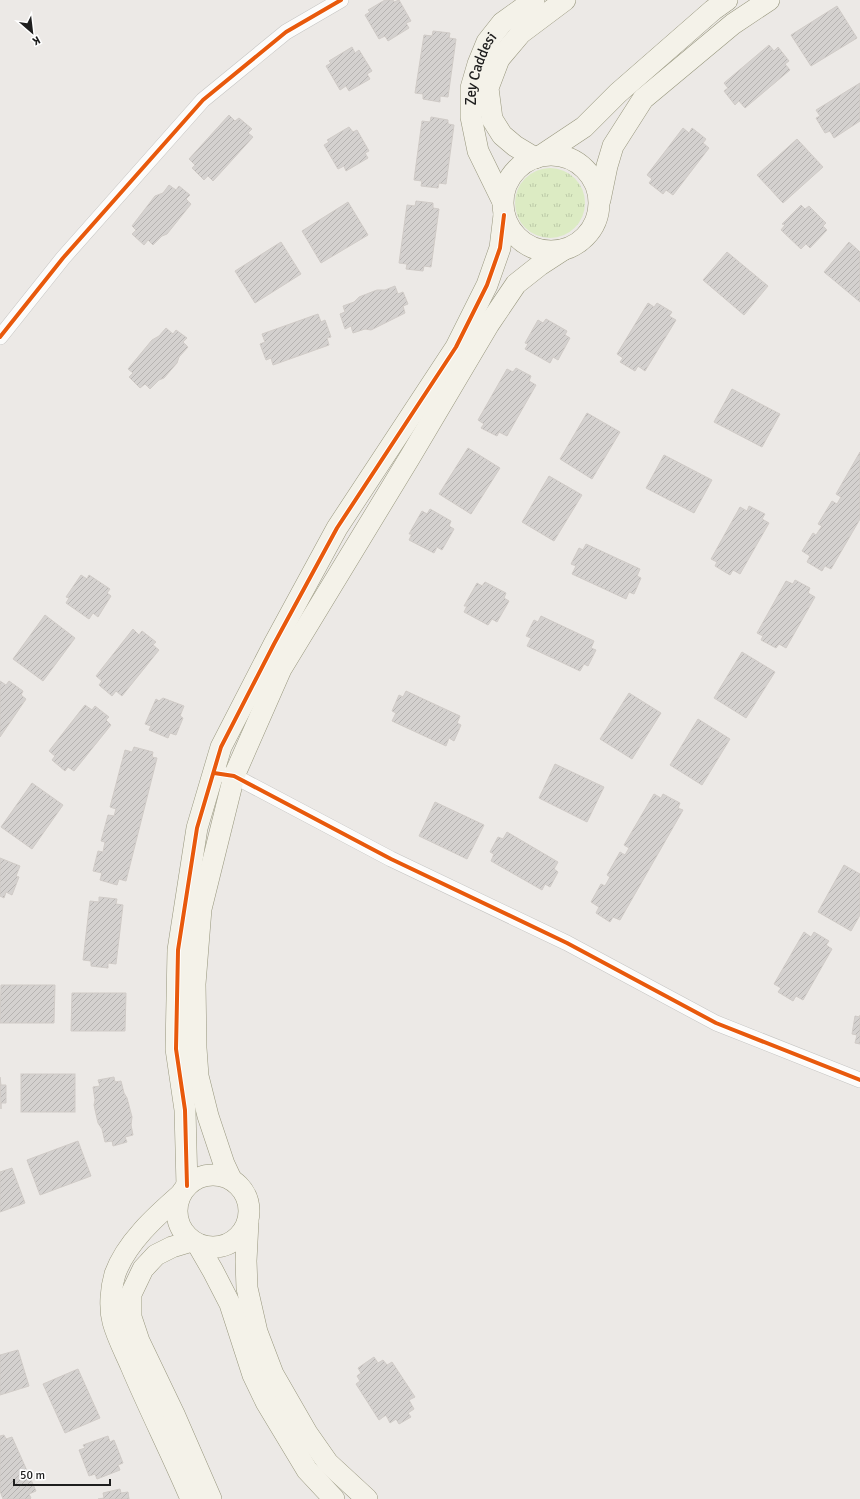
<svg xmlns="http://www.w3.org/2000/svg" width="860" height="1499" viewBox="0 0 860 1499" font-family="Signika,sans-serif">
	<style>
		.grass { fill: url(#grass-tufts) }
		.building { fill: url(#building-hatch); stroke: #d0cbc7 }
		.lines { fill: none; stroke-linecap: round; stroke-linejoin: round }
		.street-casing { stroke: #c5c4c2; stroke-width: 16 }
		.secondary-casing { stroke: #97967d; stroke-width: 22 }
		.street { stroke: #fcfcfb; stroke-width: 15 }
		.secondary { stroke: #f4f2e9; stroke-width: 21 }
		.cycleway-casing { stroke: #fff; stroke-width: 6 }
		.cycleway { stroke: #e8590c; stroke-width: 4 }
		.labels { text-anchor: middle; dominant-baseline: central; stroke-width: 3; stroke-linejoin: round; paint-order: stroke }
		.street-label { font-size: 15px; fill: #1e1e1e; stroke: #fff }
	</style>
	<defs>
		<pattern id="grass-tufts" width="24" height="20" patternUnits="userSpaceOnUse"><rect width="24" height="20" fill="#dcebc3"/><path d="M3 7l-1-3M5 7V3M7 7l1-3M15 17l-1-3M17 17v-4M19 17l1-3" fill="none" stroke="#bcc9a7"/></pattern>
		<pattern id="building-hatch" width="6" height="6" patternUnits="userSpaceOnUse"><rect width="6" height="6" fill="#d4d1cf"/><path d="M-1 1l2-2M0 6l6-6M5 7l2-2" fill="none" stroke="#b6b3b1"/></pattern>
	</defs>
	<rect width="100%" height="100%" fill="#ece9e6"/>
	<circle class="grass" cx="550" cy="203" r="35"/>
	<g class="building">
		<path d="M385,0H393L394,2L399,0L411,21L406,23L409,28L388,41L385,36L379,39L365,15L370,12L368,10Z"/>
		<path d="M837,6L857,38L811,66L791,35Z"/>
		<path d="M433,31L450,33L449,38L456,39L448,97L440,96V102L423,99V94L415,93L424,35L432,36Z"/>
		<path d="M769,45L774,51L778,47L789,61L785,64L790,70L745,108L739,101L735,105L724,91L728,88L724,83Z"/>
		<path d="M352,47L355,53L359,50L372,71L367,74L370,79L349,91L346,86L340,90L326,66L331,63L329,61Z"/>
		<path d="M860,83V121L834,138L830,131L825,133L816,118L820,116L816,110Z"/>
		<path d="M229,115L235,121L239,118L252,129L248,133L253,137L213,181L208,176L204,180L192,168L195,165L189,159Z"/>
		<path d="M431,117L448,120V124L454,125L446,184L439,183L438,188L421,186L422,181L414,180L422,121L430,122Z"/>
		<path d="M349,127L353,132L357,130L369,151L365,153L368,158L346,171L344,166L338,169L324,145L329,142L327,140Z"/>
		<path d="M683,128L689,133L692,128L706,139L703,143L709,148L673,195L666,190L663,194L649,183L652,179L647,175Z"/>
		<path d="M797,139L823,167L783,203L757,175Z"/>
		<path d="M169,185L176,190L179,186L190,195L186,199L191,204L167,234L162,236L153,245L148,240L144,245L132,234L136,230L132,226L155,196L163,193Z"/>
		<path d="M416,201L433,203V208L439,209L431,267L424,266L423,271L406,269L407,264L399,263L407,205L415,206Z"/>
		<path d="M348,202L368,235L321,263L302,231Z"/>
		<path d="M801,205L805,209L809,206L826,223L823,226L827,230L810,248L806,244L801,249L781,230L785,225L782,224Z"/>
		<path d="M281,242L301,274L255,303L235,271Z"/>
		<path d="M849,242L860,252V302L824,272Z"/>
		<path d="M727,252L768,286L744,315L703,280Z"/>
		<path d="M395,286L398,294L403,292L408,304L403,306L405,313L371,330L365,329L353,333L351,326L345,329L340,314L345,312L343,306L354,302L359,297L377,290H385Z"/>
		<path d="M648,303L654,307L657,303L672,312L669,316L676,320L645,371L638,366L635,371L620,362L623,358L617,354Z"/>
		<path d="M318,314L321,322L325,320L331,337L327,338L329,345L273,365L271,358L266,360L260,344L265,342L262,334Z"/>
		<path d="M546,319L567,331L565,335L570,338L558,360L553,357L550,363L525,349L528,344L525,343L538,320L543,323Z"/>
		<path d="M166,328L173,334L176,330L187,338L183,342L188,347L179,357L177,363L164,378L159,380L150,389L145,384L140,388L129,377L133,373L128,369L152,340L159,336Z"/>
		<path d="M516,368L531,376L529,381L536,385L507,436L499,432L497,436L481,428L484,424L478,420L507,369L513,372Z"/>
		<path d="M732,389L780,414L762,447L714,422Z"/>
		<path d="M587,413L620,432L592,479L560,459Z"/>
		<path d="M468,448L500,468L471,514L439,494Z"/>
		<path d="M860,452V519L831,569L825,566L822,571L807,562L810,556L802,551L813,533L816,535L822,526L818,524L832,501L837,504L841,497L836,494Z"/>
		<path d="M664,455L712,480L694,513L646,488Z"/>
		<path d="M549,476L582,495L554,541L522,522Z"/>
		<path d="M749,506L765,514L762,519L769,523L740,574L733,570L730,575L715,566L717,562L711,559L740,507L747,511Z"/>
		<path d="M430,509L451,521L449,526L454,529L442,550L437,547L434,553L409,540L412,534H409L422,511L427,514Z"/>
		<path d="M586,544L640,569L637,576L641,578L634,594L629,592L626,599L572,574L576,566L571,564L579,548L583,550Z"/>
		<path d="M81,575L87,579L89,575L110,589L107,593L111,596L98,617L93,613L89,619L66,603L69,598L66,597Z"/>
		<path d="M795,580L810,588L808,593L815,597L786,648L779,644L776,648L761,640L763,636L757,633L786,581L793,584Z"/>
		<path d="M485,582L506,593L504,598L509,601L497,622L492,619L488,625L464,612L467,606H464L477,583L482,586Z"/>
		<path d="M45,615L75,638L43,681L13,659Z"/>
		<path d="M541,616L594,641L591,648L596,650L588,666L584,664L580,671L527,646L531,638L526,636L534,620L538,622Z"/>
		<path d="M133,629L139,635L142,631L156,642L153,645L159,650L122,696L116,691L112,696L99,685L102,681L96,676Z"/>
		<path d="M742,652L775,672L746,718L714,698Z"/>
		<path d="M0,681L6,685L9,681L23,691L21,695L26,699L0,737Z"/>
		<path d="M406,691L460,716L457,723L461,725L454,741L449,738L446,746L392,721L396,713L392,711L399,695L403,697Z"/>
		<path d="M629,693L661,713L632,759L600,739Z"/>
		<path d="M163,698L184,706L180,716L183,718L176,735L170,733L168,738L149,730L151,726L145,724L156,699L159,701Z"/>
		<path d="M85,705L92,710L95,706L109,717L106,720L111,725L74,771L68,767L65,771L52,760L55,756L49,751Z"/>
		<path d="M698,719L730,739L702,785L670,765Z"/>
		<path d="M134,747L153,752L152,757L157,758L126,881L119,879L117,885L100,880L102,873L93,871L98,851L103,852L105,842L101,841L108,815L114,816L116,809L110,807L125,750L132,752Z"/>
		<path d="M555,764L604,787L587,822L539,798Z"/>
		<path d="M32,783L63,805L32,849L1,827Z"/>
		<path d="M654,794L661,798L663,794L680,803L678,808L683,810L620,920L613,917L610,922L596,913L599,907L591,902L601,884L605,886L610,877L607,875L620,852L625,855L629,848L624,845Z"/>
		<path d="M435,802L484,825L467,859L419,836Z"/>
		<path d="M507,832L558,862L554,869L558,872L550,887L545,884L542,890L491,861L494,854L490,852L498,837L503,839Z"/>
		<path d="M0,858L20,866L16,876L19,877L12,895L6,892L4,898L0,896Z"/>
		<path d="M844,865L860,874V915L851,931L818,912Z"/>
		<path d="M99,897L117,899L116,904L123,905L116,964L108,963V968L91,966V961L83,960L90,901L99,902Z"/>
		<path d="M804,932L811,937L814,932L829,941L826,945L832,949L803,1000L796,996L793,1001L778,992L781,988L774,984Z"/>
		<path d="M1,985H55L54,1023H0Z"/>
		<path d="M72,993H126L125,1031H71Z"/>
		<path d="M860,1015V1044L855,1043L857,1035L852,1034L855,1016L860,1017Z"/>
		<rect x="21" y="1074" width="54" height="38"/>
		<path d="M0,1077L1,1085H6V1103H1V1109Z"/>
		<path d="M114,1077L115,1082L121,1081L124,1093L127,1098L132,1117L131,1125L133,1135L125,1137L127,1142L113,1146L112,1141L105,1142L102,1129L98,1123L94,1105L95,1100L93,1087L100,1086L98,1080Z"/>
		<path d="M78,1141L91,1176L40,1195L27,1160Z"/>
		<path d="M12,1168L25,1203L0,1212V1172Z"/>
		<path d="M18,1350L29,1386L0,1395V1355Z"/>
		<path d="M374,1357L378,1363L383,1360L387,1365L392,1362L415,1397L409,1400L414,1409L408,1413L411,1417L399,1424L396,1419L390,1423L386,1415L379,1420L356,1384L360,1381L357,1376L361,1373L358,1368Z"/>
		<path d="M78,1369L100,1418L65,1433L43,1384Z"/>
		<path d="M4,1435L6,1439L12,1437L36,1491L29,1494L31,1498L30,1499H3L0,1491V1436Z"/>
		<path d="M108,1436L110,1442L114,1440L123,1463L118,1465L120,1470L97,1479L95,1474L89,1476L79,1450L85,1448L83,1445Z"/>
		<path d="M120,1489L121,1493L128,1492L129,1499H98L104,1498L103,1493Z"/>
	</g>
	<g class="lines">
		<defs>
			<g id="street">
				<path d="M0,337L63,258L203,100L286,32L341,0"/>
				<path d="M225,775L234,776L391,859L567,943L716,1023L860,1080"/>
			</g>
			<g id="secondary">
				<circle cx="551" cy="203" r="48"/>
				<path d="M542,155L584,127L618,93L713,10L727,0"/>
				<path d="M535,158L515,146L502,135L492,119L488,88L499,59L521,33L565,0"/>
				<path id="s1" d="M502,200L478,151L471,117V88L478,64L487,42L502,23L534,0"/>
				<path d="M600,200L607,166L613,146L643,99L733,24L769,0"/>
				<circle cx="213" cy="1211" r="36"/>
				<path d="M231,1179L224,1164L208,1116L198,1076L196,1048L195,984L201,909L234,776L281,669L410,457L489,324L516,284L540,265L563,250"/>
				<path d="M187,1186L185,1110L176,1049L178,950L197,828L221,747L274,644L337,528L456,347L487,285L500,248L504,215"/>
				<path d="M180,1195C156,1216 126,1243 115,1274C111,1288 109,1307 113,1322C117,1337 125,1352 131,1366C150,1411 172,1454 191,1499"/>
				<path d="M248,1222L246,1261L247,1288L257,1332L273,1374L307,1433L328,1463L367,1499"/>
				<path d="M192,1241L172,1247L156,1255L143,1269L131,1294V1317L139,1341L174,1414L211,1499"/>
				<path d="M198,1245L213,1271L230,1304L253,1375L266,1402L307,1470L334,1499"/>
			</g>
		</defs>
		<use href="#street" class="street-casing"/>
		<use href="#secondary" class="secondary-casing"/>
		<use href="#street" class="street"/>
		<use href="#secondary" class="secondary"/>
		<defs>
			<g id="cycleway">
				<path d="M0,337L63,258L203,100L286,32L341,0"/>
				<path d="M214,773L234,776L391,859L567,943L716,1023L860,1080"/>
				<path d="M187,1186L185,1110L176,1049L178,950L197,828L221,747L274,644L337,528L456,347L487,285L500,248L504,215"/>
			</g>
		</defs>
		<use href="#cycleway" class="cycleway-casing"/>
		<use href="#cycleway" class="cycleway"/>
	</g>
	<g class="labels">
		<g class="street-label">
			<text stroke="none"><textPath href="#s1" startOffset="139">Zey Caddesi</textPath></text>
		</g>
	</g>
	<g transform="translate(32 32) rotate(152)" stroke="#ffffff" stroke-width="3" paint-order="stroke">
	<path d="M0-3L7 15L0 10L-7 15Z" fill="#1e1e1e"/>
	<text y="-6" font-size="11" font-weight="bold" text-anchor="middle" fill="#1e1e1e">K</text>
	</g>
	<path d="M14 1479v6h96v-6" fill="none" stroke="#1e1e1e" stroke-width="2"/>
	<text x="20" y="1479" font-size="12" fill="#1e1e1e" stroke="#ffffff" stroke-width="3" paint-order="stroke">50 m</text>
</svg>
